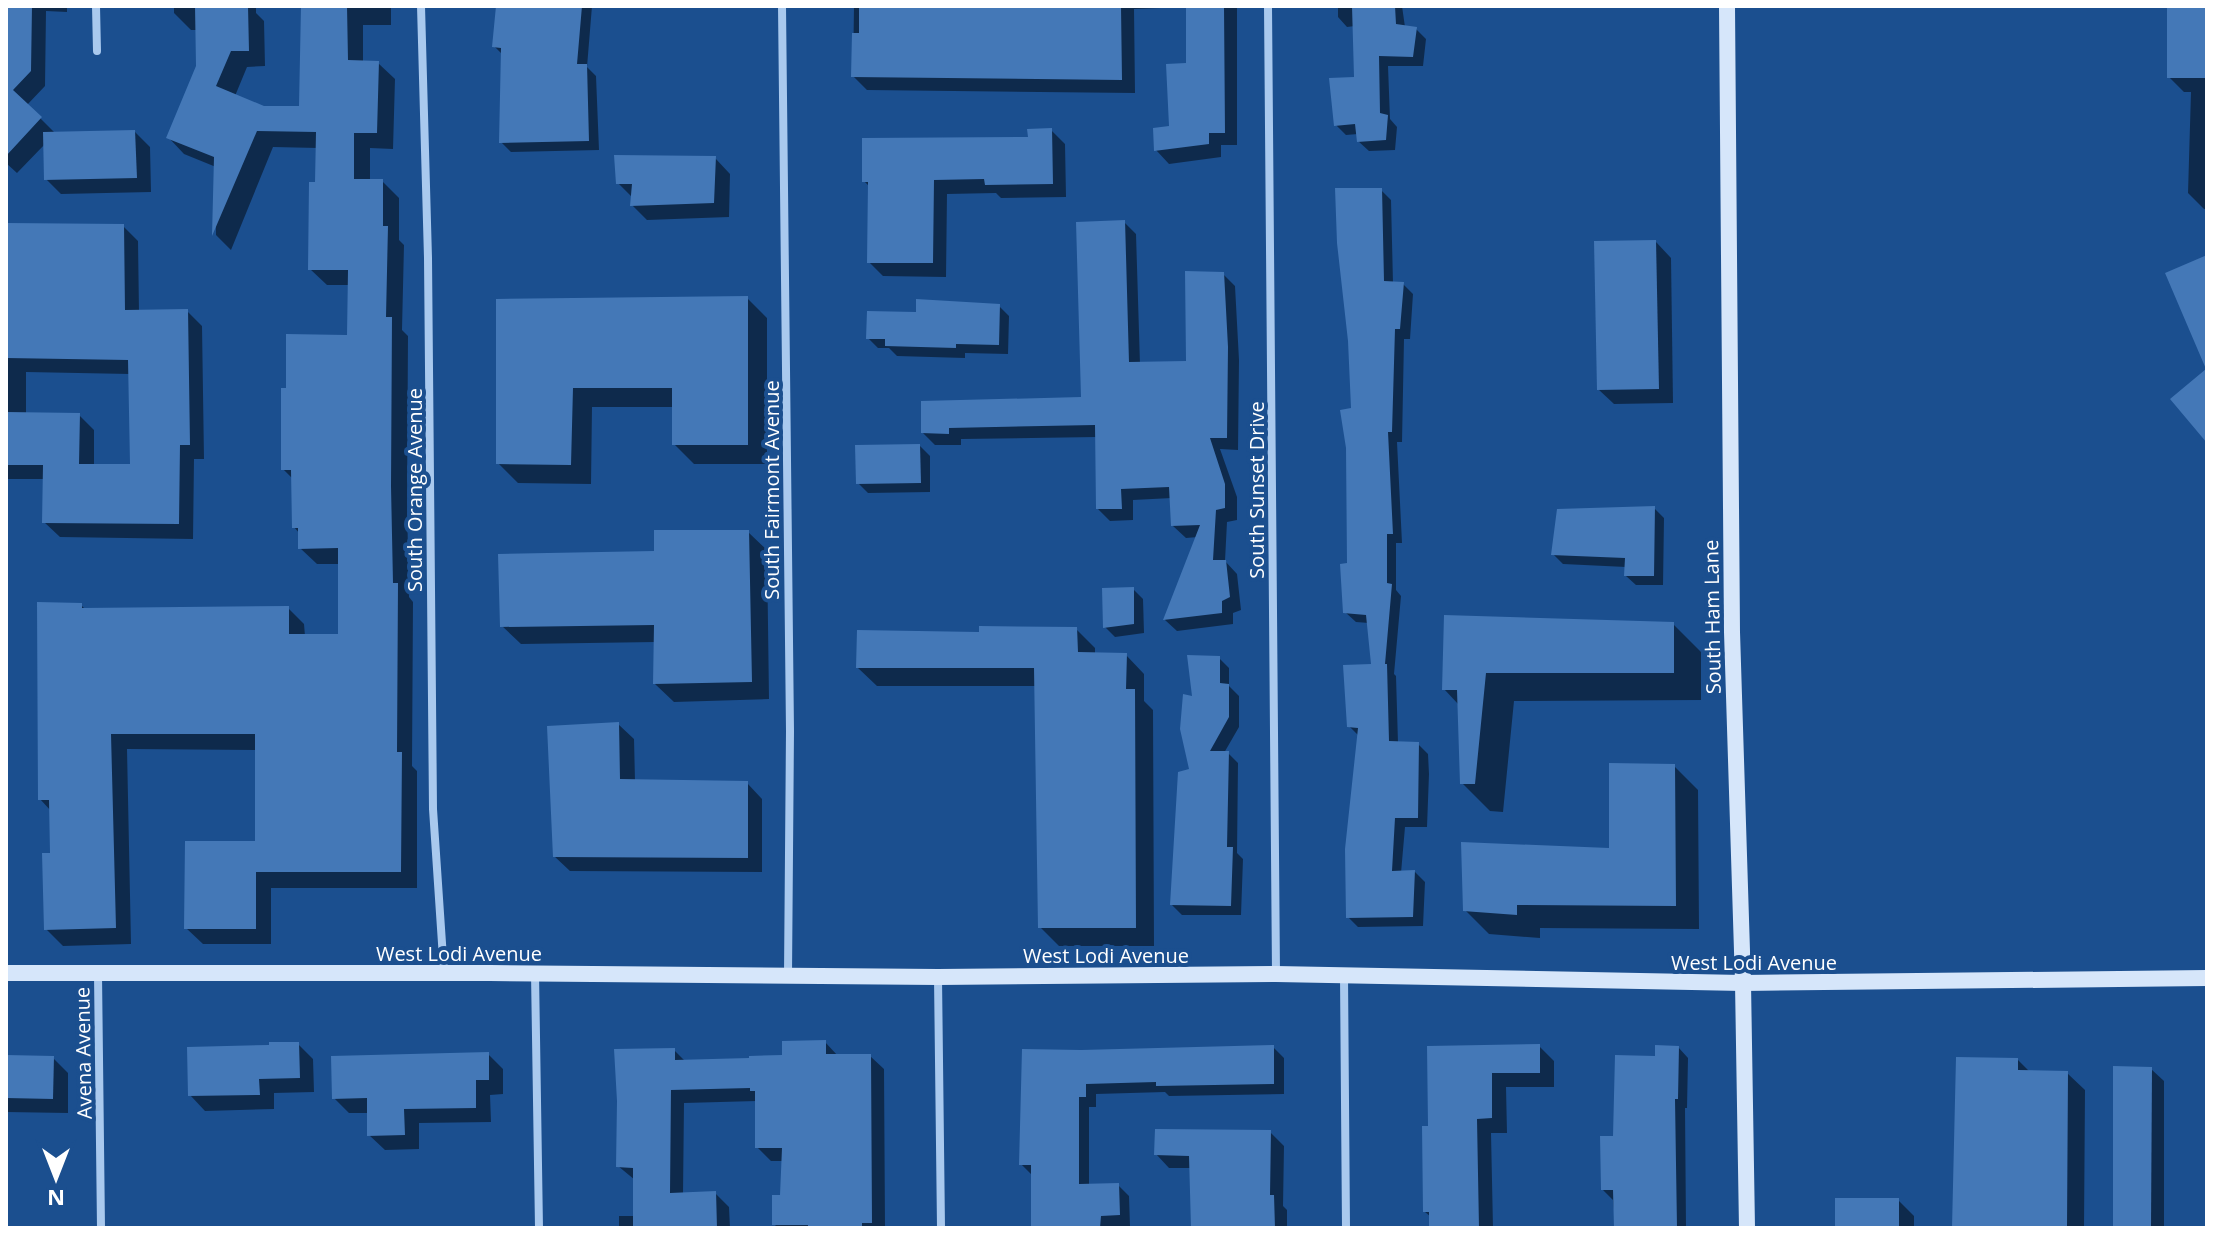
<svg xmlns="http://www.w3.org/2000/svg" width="2213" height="1234" viewBox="0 0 2213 1234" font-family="'Open Sans',sans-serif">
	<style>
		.shadow { fill: #0007; fill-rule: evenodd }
		.building { fill: #4478b7 }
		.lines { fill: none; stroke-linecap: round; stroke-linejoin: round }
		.minor { stroke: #a9c9ee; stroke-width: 8 }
		.secondary { stroke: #d6e6fa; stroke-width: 16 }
		.labels { text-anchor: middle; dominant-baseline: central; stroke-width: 8; stroke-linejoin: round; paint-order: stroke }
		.street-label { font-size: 20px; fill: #fff; stroke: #1b4f8f }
	</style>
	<rect width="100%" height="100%" fill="#1b4f8f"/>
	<g class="shadow">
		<path d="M6,6H67V12L46,11L45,86L27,105L56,134L135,132L150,147L151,192L61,194L46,179L45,144L17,173L6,163Z"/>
		<path d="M174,6H256V13L264,21L265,66L247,67L235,96L264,108H301L304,6H391V25H363V62L378,63L395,79L393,149L370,148V181H382L399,198V240L404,245L402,330L408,336L407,504L409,597L413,602L412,766L417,771V888H271V944H203L186,928L257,843V750L127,749L131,944L63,946L46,929L52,855L51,811L40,799L81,605L86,610L288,608L304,624L305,636H340V564H317L300,548V534L294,527L293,479L283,469L288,390L349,337V285H327L310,269L318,148L273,147L231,250L216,235V167L184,154L168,137L198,67L197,30H191L174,13Z"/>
		<path d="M498,6H592L587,67L596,76L599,150L511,152L501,142L503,55L494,46Z"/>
		<path d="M854,6H1237V145H1221V157L1169,164L1156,150L1171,128L1188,65V7L1134,9L1135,93L867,90L853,76Z"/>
		<path d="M1338,6H1402L1405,27L1416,29L1426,39L1423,66H1388L1390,119L1397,127L1395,150L1369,151L1358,141V134L1346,135L1336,125L1356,79L1355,26L1347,27L1338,17Z"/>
		<path d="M2169,6H2207V209H2204L2188,193L2191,92H2184L2169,77Z"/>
		<path d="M1051,130L1065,144L1066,197L1001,198L996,193L947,194L946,277L883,276L869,262L870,187L864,181L1030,139Z"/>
		<path d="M715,158L730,174L729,217L647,220L632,205L633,198L618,183Z"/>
		<path d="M1381,190L1391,200L1393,283L1403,284L1413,294L1410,339H1404L1402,442H1397L1402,543H1396V590L1401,596L1394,674L1396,676L1398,743L1418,744L1428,754L1429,774L1427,827H1405L1401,873L1415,872L1425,882L1423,926L1358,927L1348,917L1359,736L1349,726L1373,666L1369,623L1356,622L1345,612L1353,410Z"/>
		<path d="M1124,222L1136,234L1140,364L1188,363L1223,274L1235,286L1239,360L1238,450L1220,449L1237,497V520L1227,522L1225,561L1237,574L1241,610L1233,613V624L1177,631L1165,620L1198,537L1186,538L1173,526L1172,498L1133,500V520L1110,521L1098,509L1097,437L961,439V445H935L923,433L1084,399Z"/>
		<path d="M6,225L123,226L138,241L139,312L187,311L202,326L204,459H194L193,539L60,537L44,522L45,479H6ZM26,372L130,374L132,466H94V430L79,415L26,414Z"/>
		<path d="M1656,242L1671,258L1673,403L1614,404L1598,389Z"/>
		<path d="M747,298L767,318V464H694L674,444V407H592L591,484L518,483L498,463V301Z"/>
		<path d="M999,306L1009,316L1008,354L965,353V358L897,356L889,348H878L868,338L918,314Z"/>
		<path d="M920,446L930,456V492L868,493L858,483Z"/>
		<path d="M1654,508L1664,518L1663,585H1636L1626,576V567L1563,564L1553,554Z"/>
		<path d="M748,532L767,550L769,699L674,702L655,684L656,642L521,644L502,626L656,553Z"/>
		<path d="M1133,589L1143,599L1144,633L1115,637L1105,627Z"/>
		<path d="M1446,617L1673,624L1701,652V700L1514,701L1503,812L1490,811L1462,783L1459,705L1444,689Z"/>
		<path d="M1076,629L1095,648V654L1126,655L1144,674V701L1153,710L1154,946H1059L1040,927L1036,686H877L858,668L981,634Z"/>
		<path d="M1219,658L1229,668V686L1239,696V727L1224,753H1228L1238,763L1237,853L1243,859L1241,915H1182L1172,905L1191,771L1194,698Z"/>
		<path d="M618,724L634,739L635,781L747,783L762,799V872L570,871L554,856Z"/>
		<path d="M1674,766L1698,790L1699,929L1540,928V938L1489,934L1465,910L1611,850Z"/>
		<path d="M825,1042L838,1056H870L884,1069L885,1228H778L774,1224L782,1197L783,1161H771L757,1147V1101L684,1103L683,1194L715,1193L729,1207L730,1228H619V1216H635V1180L618,1166L674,1050L686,1062L784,1057Z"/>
		<path d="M298,1044L313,1059L314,1092L274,1093V1109L205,1111L190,1095Z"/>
		<path d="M1539,1046L1554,1061V1087H1506L1507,1133H1491L1493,1228H1431V1217L1425,1212L1430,1128L1429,1047Z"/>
		<path d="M1273,1047L1284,1058V1094L1169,1096L1165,1092L1096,1094V1107H1089V1186L1118,1185L1129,1196L1130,1226L1026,1228H1033V1176L1021,1164L1081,1052Z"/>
		<path d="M1678,1047L1688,1058L1687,1108H1685L1686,1228H1616L1613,1200L1603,1190L1614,1138L1657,1058Z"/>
		<path d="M488,1054L503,1069V1094L490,1095L491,1122L419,1123V1149L385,1150L369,1135V1113H349L334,1098Z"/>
		<path d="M6,1057L53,1058L68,1073V1113L6,1112Z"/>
		<path d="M2018,1060L2030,1072L2067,1073L2085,1090L2084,1228H1953Z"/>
		<path d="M2151,1069L2164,1081V1228H2115Z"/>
		<path d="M1270,1132L1284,1146L1283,1206L1287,1210V1228H1193L1191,1168H1169L1156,1154Z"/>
		<path d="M1898,1200L1914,1216V1228H1836Z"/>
	</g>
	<g class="building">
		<path d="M6,6H32L31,71L13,90L42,117L6,156Z"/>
		<path d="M195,6H248L249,51H231L216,86L264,106H299L301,6H347L348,60L379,61L377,133H354V179H383V226H388L386,317H392L391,486L393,583H398L397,752H402L401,872H256V929H184L185,841H255V734H111L116,928L44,930L42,853H50L49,800H38L37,602L82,603V608L289,606V634H338V548L298,549V528H292L291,470H281V388H286V334L347,335L348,270H308L309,182H315L316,132L257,131L212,236L214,157L166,138L196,66Z"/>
		<path d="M496,6H582L577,64H587L589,141L499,143L501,48L492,47Z"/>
		<path d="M859,6H1121L1122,80L851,77L852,33H859Z"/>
		<path d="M1186,6H1224L1225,133H1209V144L1154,151L1153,128L1169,126L1166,64L1186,63Z"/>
		<path d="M1352,6H1395L1396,24L1417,27L1413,57L1379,56L1380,113L1388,115L1386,140L1357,142L1355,124L1334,126L1329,78L1354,77Z"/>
		<rect x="2167" y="6" width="40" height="72"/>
		<path d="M1052,128L1053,184L985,185L984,179L934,180L933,263H867L868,182H862V138L1028,137L1027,129Z"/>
		<path d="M135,130L137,178L44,180L43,132Z"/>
		<path d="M614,155L716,156L714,203L630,206L632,184H616Z"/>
		<path d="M1335,188H1382L1384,281L1404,282L1400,329H1395L1392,432H1388L1393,534H1387V583L1392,584L1385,664H1387L1389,741L1419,742L1418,818H1395L1392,871L1415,870L1413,917L1346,918L1345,849L1358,728L1347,727L1343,665L1371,664L1366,615L1343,613L1340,564L1347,563L1346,448L1340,410L1351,408L1348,341L1337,243Z"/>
		<path d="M1125,220L1129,362L1186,361L1185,271L1224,272L1228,347L1227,438H1210L1225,484V508L1216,510L1213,560H1226L1230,597L1222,601V613L1163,620L1200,525L1171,526L1169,487L1121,489L1122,509H1096L1095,425L949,428V434L921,433V401L1081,397L1076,222Z"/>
		<path d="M6,223L124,224L125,310L188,309L190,445H180L179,524L42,523L43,465H6V412L80,413L79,464H130L128,360L6,358Z"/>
		<path d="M1656,240L1659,389L1597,390L1594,241Z"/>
		<path d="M2207,255V443L2170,399L2206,369L2165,273Z"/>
		<path d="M748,296V445H672V388H573L571,465L496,464V299Z"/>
		<path d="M916,299L1000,304L999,345L956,344V348L885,346V339H866L867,311L916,312Z"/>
		<path d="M920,444L921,483L856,484L855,445Z"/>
		<path d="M1655,506L1654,576H1624L1625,558L1551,555L1557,509Z"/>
		<path d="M654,530H749L752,682L653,684L654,625L500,627L498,554L654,551Z"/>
		<path d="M1134,587V624L1103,628L1102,588Z"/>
		<path d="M1444,615L1674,622V673H1486L1475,784H1460L1457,690H1442Z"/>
		<path d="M979,626L1077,627L1078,652L1127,653L1126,689H1135L1136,928H1038L1034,668H856L857,630L979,632Z"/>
		<path d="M1187,655L1220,656V683L1229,684V717L1210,751H1229L1227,847H1233L1231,906L1170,905L1178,772L1189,769L1180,729L1183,694L1192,696Z"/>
		<path d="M619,722L620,779L748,781V858L553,857L547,726Z"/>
		<path d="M1609,763L1675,764L1676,906L1517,905V915L1463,911L1461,842L1609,848Z"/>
		<path d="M826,1040V1054H871L872,1223H862V1228H808V1225H772V1195H780L782,1148H755V1091H750V1088L671,1090L670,1193L716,1191L717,1228H633V1168L616,1167L617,1101L614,1049L675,1048V1060L749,1058V1056L782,1055V1041Z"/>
		<path d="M269,1042H299L300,1078L259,1079L260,1095L188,1096L187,1047L269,1045Z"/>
		<path d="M1540,1044V1073H1492V1118L1477,1119L1479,1228H1429V1212H1423L1422,1126H1428L1427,1046Z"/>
		<path d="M1274,1045V1084L1156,1086V1082L1086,1084V1097H1079V1184L1119,1183L1120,1215L1101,1216L1100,1228H1031V1165H1019L1022,1049L1081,1050Z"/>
		<path d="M1655,1045L1679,1046L1678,1099H1675L1677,1228H1614L1613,1190H1601L1600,1136H1613L1615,1055L1655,1056Z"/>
		<path d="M489,1052V1080H476V1108L404,1109L405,1135L367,1136V1098L332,1099L331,1056Z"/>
		<path d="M6,1055L54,1056L53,1099L6,1098Z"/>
		<path d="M1956,1057L2018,1058V1070L2068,1071L2067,1228H1952Z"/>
		<path d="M2113,1066L2152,1067L2151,1228H2113Z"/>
		<path d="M1155,1129L1271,1130L1270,1195H1274L1275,1228H1191L1189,1156L1154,1155Z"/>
		<rect x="1835" y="1198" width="64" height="30"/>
	</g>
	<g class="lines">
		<g class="minor">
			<path d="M96,6L97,51"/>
			<path d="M421,6L428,258L433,809L444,973"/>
			<path d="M782,6L790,731L788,975"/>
			<path d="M1268,6L1276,974"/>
			<path d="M535,973L539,1228"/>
			<path d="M98,974L101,1228"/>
			<path d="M1344,975L1346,1228"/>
			<path d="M938,977L941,1228"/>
		</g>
		<g class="secondary">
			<path d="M1727,6L1732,632L1743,983L1747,1228"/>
			<path d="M6,973H490L938,977L1276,974L1743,983L2207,978"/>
		</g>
	</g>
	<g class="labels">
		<g class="street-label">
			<text transform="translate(414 490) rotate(-90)">South Orange Avenue</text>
			<text transform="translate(771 490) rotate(-90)">South Fairmont Avenue</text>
			<text transform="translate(1256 490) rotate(-90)">South Sunset Drive</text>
			<text transform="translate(1712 617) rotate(-91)">South Ham Lane</text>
			<text x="459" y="953">West Lodi Avenue</text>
			<text x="1106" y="955">West Lodi Avenue</text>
			<text x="1754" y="962">West Lodi Avenue</text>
			<text transform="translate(83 1053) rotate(-91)">Avena Avenue</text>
		</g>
	</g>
	<rect width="2213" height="1234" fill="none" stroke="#ffffff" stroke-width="16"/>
	<g transform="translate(56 1178) rotate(180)" stroke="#1b4f8f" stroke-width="6" paint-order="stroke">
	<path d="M0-6L14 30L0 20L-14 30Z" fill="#ffffff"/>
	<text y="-12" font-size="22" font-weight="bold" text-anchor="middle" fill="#ffffff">N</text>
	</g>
</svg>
